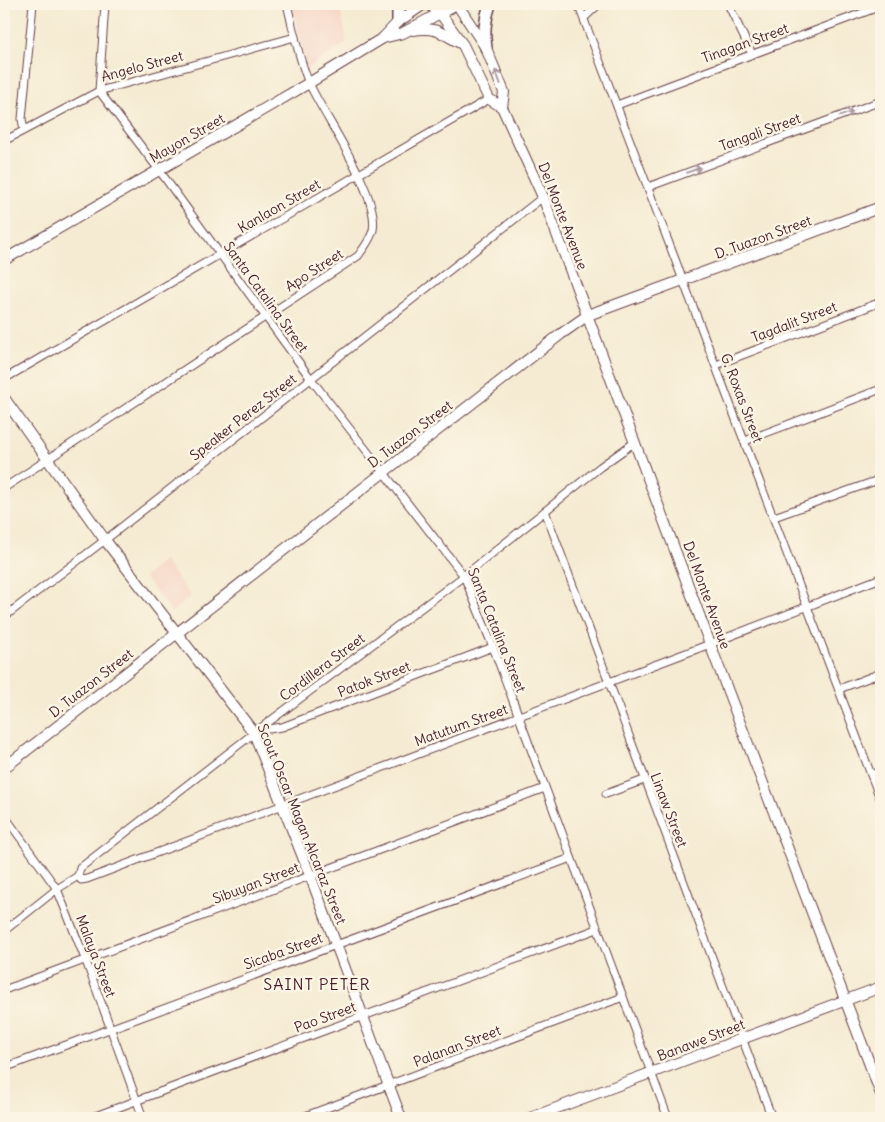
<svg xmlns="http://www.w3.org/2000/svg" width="885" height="1122" viewBox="0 0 885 1122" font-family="Delius,sans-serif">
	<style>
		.built { fill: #f5d2c3 }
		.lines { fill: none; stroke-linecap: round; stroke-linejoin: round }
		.street-casing { stroke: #643e44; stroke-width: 9 }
		.secondary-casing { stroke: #643e44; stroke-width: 12 }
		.primary-casing { stroke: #643e44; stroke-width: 14 }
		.street { stroke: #fff; stroke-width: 7 }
		.secondary { stroke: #fff; stroke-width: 10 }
		.primary { stroke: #fff; stroke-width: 11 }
		.oneway { stroke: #ae9aa0 }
		.labels { text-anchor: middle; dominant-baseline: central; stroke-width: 5; stroke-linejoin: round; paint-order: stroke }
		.street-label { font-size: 14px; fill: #4a1f2b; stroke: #fcf5e5 }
		.quarter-label { font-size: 16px; letter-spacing: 1px; fill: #4a1f2b; stroke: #fcf5e5 }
	</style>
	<rect width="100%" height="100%" fill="#fcf5e5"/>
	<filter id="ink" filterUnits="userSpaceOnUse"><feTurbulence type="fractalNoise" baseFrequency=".02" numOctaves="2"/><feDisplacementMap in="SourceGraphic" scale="10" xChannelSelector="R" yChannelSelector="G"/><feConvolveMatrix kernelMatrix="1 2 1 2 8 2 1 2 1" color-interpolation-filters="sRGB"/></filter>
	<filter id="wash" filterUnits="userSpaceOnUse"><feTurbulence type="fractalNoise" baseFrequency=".0096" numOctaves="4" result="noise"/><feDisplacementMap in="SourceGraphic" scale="20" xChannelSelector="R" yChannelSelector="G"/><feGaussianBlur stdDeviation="1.12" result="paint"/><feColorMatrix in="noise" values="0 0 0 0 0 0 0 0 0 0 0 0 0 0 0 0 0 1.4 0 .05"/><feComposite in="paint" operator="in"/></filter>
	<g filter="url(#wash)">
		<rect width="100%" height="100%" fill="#f5ebd2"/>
		<g class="built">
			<path d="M292,4H339L347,42L307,69Z"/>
			<path d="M164,561L191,596L172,612L144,577Z"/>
		</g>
	</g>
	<g filter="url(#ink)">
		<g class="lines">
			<defs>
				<g id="street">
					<path d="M105,4L99,91L159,170L311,379L464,576L493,647L668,1118"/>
					<path d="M578,4L881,801"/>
					<path d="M728,4L752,54"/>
					<path d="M584,18L599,4"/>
					<path d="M617,105L881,6"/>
					<path d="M24,130L22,119L33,4"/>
					<path d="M4,141L99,91L295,37"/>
					<path d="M648,187L881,101"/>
					<path d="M716,365L881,302"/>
					<path d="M4,379L489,99"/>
					<path d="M745,441L881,389"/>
					<path d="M4,488L358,256C364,248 371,239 373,230C380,195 325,118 310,85C299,62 293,28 287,4"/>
					<path d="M545,511L772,1118"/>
					<path d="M774,517L881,479"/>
					<path d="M4,617L105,540L543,197"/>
					<path d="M839,689L881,673"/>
					<path d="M263,727L269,729L282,727L493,647"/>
					<path d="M871,775L881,771"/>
					<path d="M606,794L644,780"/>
					<path d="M4,815L57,889L86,961L143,1118"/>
					<path d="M78,876L81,880L87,879L710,644L881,578"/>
					<path d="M4,931L57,889L78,876L80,868L254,733L464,576L600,467L635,442"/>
					<path d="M4,990L545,788"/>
					<path d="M4,1068L571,858"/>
					<path d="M90,1118L597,929"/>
					<path d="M300,1118L623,997"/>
				</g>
				<g id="secondary">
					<path d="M457,4L486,48L504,92L502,107L543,197L710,644L881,1094"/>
					<path d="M413,30C435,26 442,33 460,43"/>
					<path d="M383,38L398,22L424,4"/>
					<path d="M4,260L309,83L383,38L403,33L440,13L463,45L489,99L502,107"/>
					<path d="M4,398L105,540L254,733L310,875L401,1118"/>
					<path d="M4,768L561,334L588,315L881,207"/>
					<path d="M530,1118L881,987"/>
				</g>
				<g id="primary">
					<path d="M398,4V22"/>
					<path d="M430,4L440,13L455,4"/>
					<path d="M486,48C483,32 485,19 490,4"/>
				</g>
			</defs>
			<use href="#street" class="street-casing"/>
			<use href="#secondary" class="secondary-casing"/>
			<use href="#primary" class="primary-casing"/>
			<use href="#street" class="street"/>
			<use href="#secondary" class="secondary"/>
			<use href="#primary" class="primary"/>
		</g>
		<defs><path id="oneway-shaft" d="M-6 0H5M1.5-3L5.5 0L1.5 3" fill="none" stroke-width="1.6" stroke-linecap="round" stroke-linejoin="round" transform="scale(1.25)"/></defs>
		<g class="oneway">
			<use href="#oneway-shaft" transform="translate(498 77) rotate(-111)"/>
			<use href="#oneway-shaft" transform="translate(846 114) rotate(-20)"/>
			<use href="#oneway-shaft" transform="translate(694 170) rotate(-21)"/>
		</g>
	</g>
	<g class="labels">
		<g class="street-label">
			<text transform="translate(745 43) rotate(-20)">Tinagan Street</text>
			<text transform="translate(142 66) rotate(-15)">Angelo Street</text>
			<text transform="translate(760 132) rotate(-20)">Tangali Street</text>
			<text transform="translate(187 138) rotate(-30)">Mayon Street</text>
			<text transform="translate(279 206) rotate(-30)">Kanlaon Street</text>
			<text transform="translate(563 216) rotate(69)">Del Monte Avenue</text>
			<text transform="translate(763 237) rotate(-20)">D. Tuazon Street</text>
			<text transform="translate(314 270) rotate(-33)">Apo Street</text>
			<text transform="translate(266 297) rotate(54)">Santa Catalina Street</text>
			<text transform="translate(794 322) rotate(-21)">Tagdalit Street</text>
			<text transform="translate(742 398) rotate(69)">G. Roxas Street</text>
			<text transform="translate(243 417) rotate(-38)">Speaker Perez Street</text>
			<text transform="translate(410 434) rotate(-37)">D. Tuazon Street</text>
			<text transform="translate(707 595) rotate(70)">Del Monte Avenue</text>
			<text transform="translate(497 630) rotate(68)">Santa Catalina Street</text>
			<text transform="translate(322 667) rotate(-37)">Cordillera Street</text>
			<text transform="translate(374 679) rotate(-21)">Patok Street</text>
			<text transform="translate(91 683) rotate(-38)">D. Tuazon Street</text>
			<text transform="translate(461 725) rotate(-20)">Matutum Street</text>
			<text transform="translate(669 810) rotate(69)">Linaw Street</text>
			<text transform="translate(302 824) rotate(68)">Scout Oscar Magan Alcaraz Street</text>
			<text transform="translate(256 883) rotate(-21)">Sibuyan Street</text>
			<text transform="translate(283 951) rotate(-20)">Sicaba Street</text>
			<text transform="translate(96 956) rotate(69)">Malaya Street</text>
			<text transform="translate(325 1017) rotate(-20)">Pao Street</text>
			<text transform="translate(701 1040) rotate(-21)">Banawe Street</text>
			<text transform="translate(457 1046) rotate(-21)">Palanan Street</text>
		</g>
		<g class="quarter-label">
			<text x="317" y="984">SAINT PETER</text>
		</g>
	</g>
	<rect width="885" height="1122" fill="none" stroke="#fcf5e5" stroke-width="20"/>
</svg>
